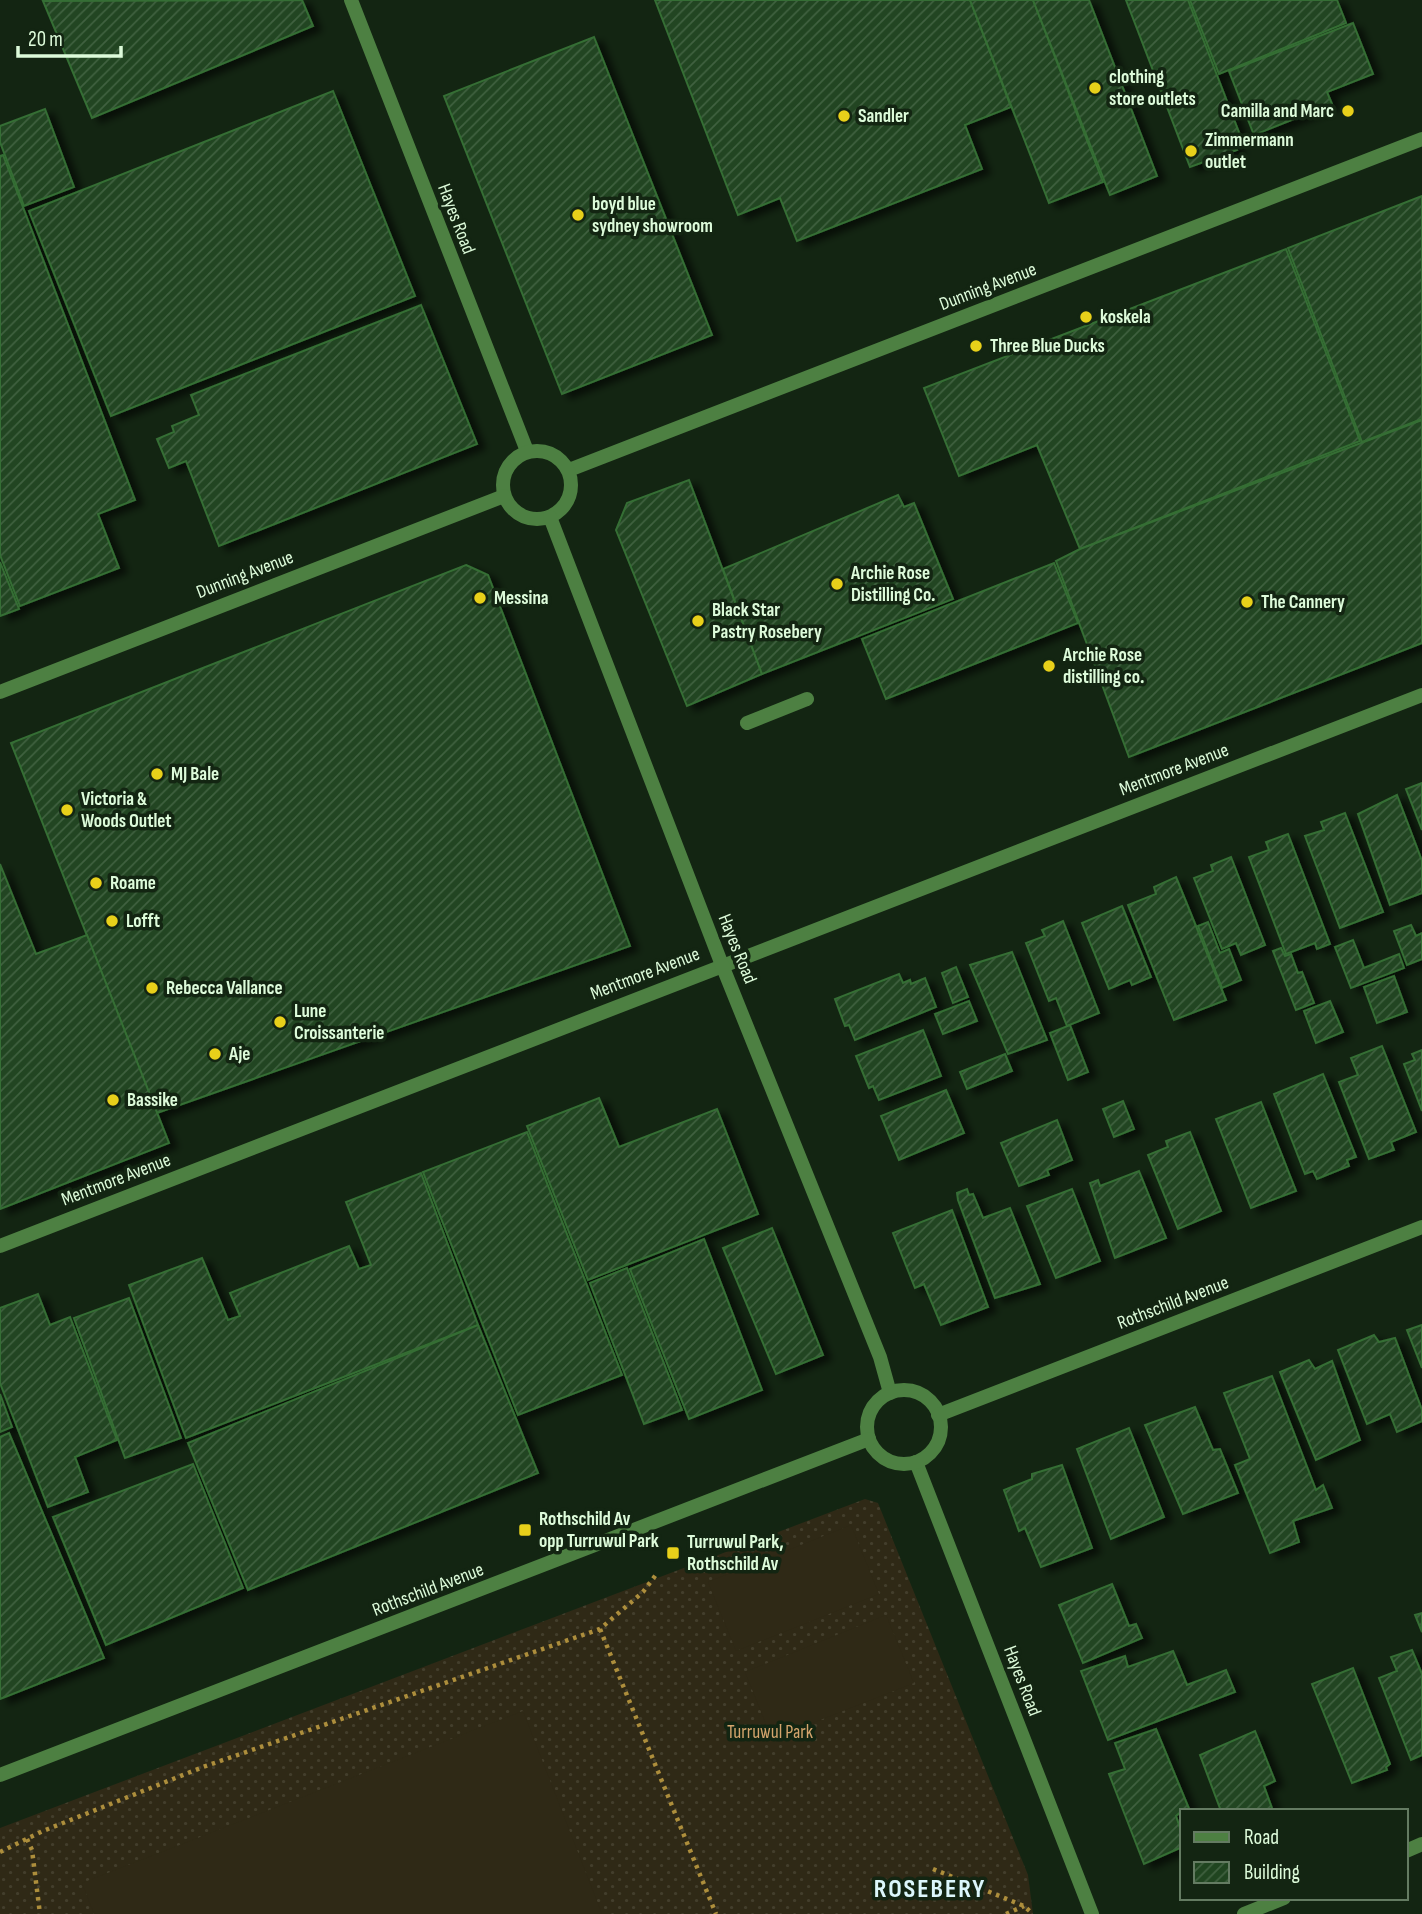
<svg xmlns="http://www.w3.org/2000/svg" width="1422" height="1914" viewBox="0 0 1422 1914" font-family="'Sofia Sans Condensed',sans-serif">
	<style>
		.grass { fill: url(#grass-dots) }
		.garden { fill: #2f2916 }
		.building { fill: url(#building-hatch); stroke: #356e34; stroke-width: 2; filter: url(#shadow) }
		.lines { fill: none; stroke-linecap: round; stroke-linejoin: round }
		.path { stroke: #ad8e3c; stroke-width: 4.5; stroke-dasharray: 3.5 5; stroke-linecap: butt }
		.service { stroke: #4d8042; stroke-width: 14 }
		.minor { stroke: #4d8042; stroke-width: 14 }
		.tertiary { stroke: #4d8042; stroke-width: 14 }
		.poi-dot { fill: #e8d01a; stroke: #132512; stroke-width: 2.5 }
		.labels { text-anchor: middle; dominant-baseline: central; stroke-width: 7; stroke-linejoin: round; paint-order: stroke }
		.poi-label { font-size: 19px; font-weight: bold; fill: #ddfbda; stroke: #132512; text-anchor: start }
		.street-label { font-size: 19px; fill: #ddfbda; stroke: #132512 }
		.park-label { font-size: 19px; fill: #d5a56d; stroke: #132512 }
		.district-label { font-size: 26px; font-weight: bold; letter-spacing: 2px; fill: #dcf7fb; stroke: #132512 }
	</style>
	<defs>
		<pattern id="grass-dots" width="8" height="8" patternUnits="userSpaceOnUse" patternTransform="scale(1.75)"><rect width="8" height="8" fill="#2f2916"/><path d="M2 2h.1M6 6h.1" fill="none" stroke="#433e2c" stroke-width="1.8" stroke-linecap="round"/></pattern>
		<pattern id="building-hatch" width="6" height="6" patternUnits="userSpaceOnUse" patternTransform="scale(1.75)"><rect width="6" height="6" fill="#204520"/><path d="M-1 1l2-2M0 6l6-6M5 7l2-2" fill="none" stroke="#406140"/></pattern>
		<filter id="shadow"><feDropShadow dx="8" dy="4.5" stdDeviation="3.5" flood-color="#0009"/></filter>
	</defs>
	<rect width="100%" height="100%" fill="#132512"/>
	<path class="grass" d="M865,1499L878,1503L1028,1875L1033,1914H0V1828Z"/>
	<g class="garden">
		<path d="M851,1525L879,1594L736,1651L708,1582Z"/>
		<path d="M886,1615L914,1683L772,1739L745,1672Z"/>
		<path d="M523,1711L602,1914H94L82,1883Z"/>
	</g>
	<g class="building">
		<path d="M302,0L313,26L92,118L43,1Z"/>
		<path d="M655,0H970L1011,107L965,125L982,169L797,241L780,198L738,215Z"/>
		<path d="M970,0H1033L1103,182L1049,203Z"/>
		<path d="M1033,0H1089L1157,176L1110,195Z"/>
		<path d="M1126,0H1188L1240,135L1232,139L1237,150L1190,167Z"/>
		<path d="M1190,0H1337L1346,23L1219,74Z"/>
		<path d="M1353,23L1373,74L1327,92L1332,104L1254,135L1229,71Z"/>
		<path d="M594,37L712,335L562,394L444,96Z"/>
		<path d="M333,91L415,296L111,416L29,211Z"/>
		<path d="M45,109L74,187L24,206L0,142V126Z"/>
		<path d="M3,155L135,500L98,514L119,568L20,606L0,555V156Z"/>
		<path d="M1422,196V419L1362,442L1288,248Z"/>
		<path d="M1286,249L1360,441L1080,549L1037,445L959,476L924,388Z"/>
		<path d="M421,305L477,444L219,546L186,461L169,468L157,439L174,432L172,426L199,415L191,395Z"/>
		<path d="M1422,420V643L1129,757L1056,561L1080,549Z"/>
		<path d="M689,480L762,674L687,706L616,530L627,503Z"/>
		<path d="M898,495L904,507L914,503L953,599L762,674L723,569Z"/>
		<path d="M0,562L19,609L0,616Z"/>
		<path d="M1054,563L1078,623L886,699L862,639Z"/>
		<path d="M466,565L488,575L630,946L157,1113L11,743Z"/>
		<path d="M1422,783V830L1406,789Z"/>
		<path d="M1397,795L1422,861V893L1390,905L1358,814Z"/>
		<path d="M1345,813L1383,912L1340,928L1305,836L1324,830L1321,822Z"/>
		<path d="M1288,834L1330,944L1317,949L1315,943L1286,954L1249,857L1269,850L1266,842Z"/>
		<path d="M1231,857L1265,945L1241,955L1236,943L1222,949L1194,878L1213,871L1211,865Z"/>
		<path d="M0,864L36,954L87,935L169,1143L0,1209Z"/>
		<path d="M1176,877L1226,1000L1174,1020L1128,905L1156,894L1154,887Z"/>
		<path d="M1122,906L1151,977L1132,985L1130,980L1109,989L1082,923Z"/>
		<path d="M1063,921L1099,1013L1067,1026L1056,998L1049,1001L1026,943L1045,936L1042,930Z"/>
		<path d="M1208,922L1220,953L1229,949L1241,980L1222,988L1198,926Z"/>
		<path d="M1411,925L1416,936L1422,933V959L1407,965L1394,931Z"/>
		<path d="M1353,940L1364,968L1399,954L1404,968L1351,988L1335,947Z"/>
		<path d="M1281,948L1285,956L1291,954L1298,973L1302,972L1314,1003L1296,1010L1273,951Z"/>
		<path d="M1012,952L1047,1040L1008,1054L970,965Z"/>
		<path d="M956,967L968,997L953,1003L942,973Z"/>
		<path d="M899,974L903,983L910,980L911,984L925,978L936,1007L855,1040L849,1025L845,1026L835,999Z"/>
		<path d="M1394,976L1407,1012L1377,1023L1364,987Z"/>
		<path d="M969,1001L977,1021L943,1034L935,1014Z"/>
		<path d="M1330,1001L1343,1032L1316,1043L1304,1011Z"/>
		<path d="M1070,1025L1088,1072L1068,1080L1050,1033Z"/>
		<path d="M923,1030L941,1076L879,1100L873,1086L869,1088L856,1056Z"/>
		<path d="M1382,1046L1416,1132L1391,1142L1394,1150L1369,1159L1339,1082L1358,1075L1351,1058Z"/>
		<path d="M1422,1050V1111L1404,1064L1415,1060L1412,1054Z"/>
		<path d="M1005,1054L1012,1071L967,1089L960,1072Z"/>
		<path d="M1323,1074L1356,1157L1347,1160L1349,1166L1317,1179L1313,1171L1305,1174L1274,1094Z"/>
		<path d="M946,1090L964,1133L899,1160L881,1116Z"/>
		<path d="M599,1098L619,1147L717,1109L758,1214L588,1280L527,1126Z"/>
		<path d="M1123,1101L1134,1129L1114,1137L1103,1109Z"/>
		<path d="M1261,1102L1296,1191L1251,1208L1216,1119Z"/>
		<path d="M1057,1120L1072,1160L1047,1170L1049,1175L1019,1186L1001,1143Z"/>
		<path d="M527,1132L622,1375L518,1415L423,1172Z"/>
		<path d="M1190,1132L1221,1211L1178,1229L1148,1155L1168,1147L1166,1141Z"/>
		<path d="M1139,1171L1166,1238L1115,1258L1090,1183L1098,1180L1100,1186Z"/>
		<path d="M421,1173L478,1325L186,1438L129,1285L202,1258L228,1320L240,1316L230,1293L349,1246L359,1269L371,1265L346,1202Z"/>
		<path d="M967,1189L969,1195L973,1194L983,1218L1010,1208L1040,1284L995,1298L958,1200L957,1193Z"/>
		<path d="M1072,1189L1100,1261L1056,1278L1027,1206Z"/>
		<path d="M952,1210L988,1307L941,1325L924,1284L915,1288L893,1233Z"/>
		<path d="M772,1228L823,1355L776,1374L723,1248Z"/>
		<path d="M704,1239L762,1390L689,1419L630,1269Z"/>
		<path d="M627,1268L682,1410L644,1424L590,1283Z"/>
		<path d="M38,1294L50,1325L70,1317L117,1440L75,1457L88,1492L48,1507L0,1383V1308Z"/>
		<path d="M129,1298L181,1438L125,1458L74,1318Z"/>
		<path d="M478,1325L538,1473L248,1590L188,1443Z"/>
		<path d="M1422,1325V1368L1407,1330Z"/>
		<path d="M1374,1335L1379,1342L1395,1338L1422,1410V1421L1397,1432L1390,1414L1367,1424L1338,1350Z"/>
		<path d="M1309,1360L1315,1369L1332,1361L1360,1440L1316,1460L1280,1372Z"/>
		<path d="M1272,1376L1316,1490L1323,1485L1332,1508L1293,1521L1299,1542L1270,1553L1235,1465L1250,1459L1224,1393Z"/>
		<path d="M0,1394L12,1427L0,1432Z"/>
		<path d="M1195,1407L1213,1450L1220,1449L1238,1493L1183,1514L1145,1425Z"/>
		<path d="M1129,1428L1164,1517L1111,1539L1077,1449Z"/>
		<path d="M9,1433L104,1658L0,1699V1437Z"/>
		<path d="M193,1464L243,1588L106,1645L53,1517Z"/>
		<path d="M1062,1465L1092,1548L1041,1567L1025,1528L1019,1531L1004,1490L1032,1479V1474Z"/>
		<path d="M1112,1584L1129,1626L1136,1624L1142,1638L1083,1663L1059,1605Z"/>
		<path d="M1422,1613V1632L1415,1615Z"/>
		<path d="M1412,1650L1422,1674V1755L1411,1760L1379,1678L1397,1671L1391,1657Z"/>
		<path d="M1173,1651L1187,1685L1226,1670L1235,1692L1108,1740L1081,1671L1125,1656L1128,1667Z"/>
		<path d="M1353,1668L1390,1764L1386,1767L1387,1770L1352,1783L1312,1684Z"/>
		<path d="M1156,1729L1190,1811H1182L1176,1816L1182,1834V1847L1144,1864L1109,1774L1125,1769L1115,1743Z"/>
		<path d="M1255,1731L1275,1781L1264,1786L1273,1811H1221L1200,1755Z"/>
	</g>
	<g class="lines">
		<g class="path">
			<path d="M600,1629L716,1914"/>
			<path d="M27,1839L32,1850L40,1914"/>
			<path d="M0,1852L43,1831L203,1767L600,1629L643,1592L658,1572"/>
			<path d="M933,1869L1024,1906L1033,1914"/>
			<path d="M1006,1914L1024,1906"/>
		</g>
		<path class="service" d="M747,723L807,699"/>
		<g class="minor">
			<path d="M569,470L1422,139"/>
			<path d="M0,1246L1422,695"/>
			<path d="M916,1462L1092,1914"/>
			<path d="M1406,1851L1422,1844"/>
			<path d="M1244,1914L1284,1898"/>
		</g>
		<g class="tertiary">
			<path d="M351,0L527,451"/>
			<circle cx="537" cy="485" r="34"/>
			<path d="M550,517L722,965L880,1357L890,1393"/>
			<path d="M0,692L504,496"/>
			<circle cx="904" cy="1427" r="37"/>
			<path d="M938,1415L1422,1227"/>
			<path d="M0,1775L869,1439"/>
		</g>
	</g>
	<g class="poi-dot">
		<circle cx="1095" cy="88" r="7"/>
		<circle cx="1348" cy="111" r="7"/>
		<circle cx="844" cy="116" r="7"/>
		<circle cx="1191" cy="151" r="7"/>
		<circle cx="578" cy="215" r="7"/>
		<circle cx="1086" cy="317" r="7"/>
		<circle cx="976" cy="346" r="7"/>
		<circle cx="837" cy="584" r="7"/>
		<circle cx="480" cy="598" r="7"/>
		<circle cx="1247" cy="602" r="7"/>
		<circle cx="698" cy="621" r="7"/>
		<circle cx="1049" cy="666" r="7"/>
		<circle cx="157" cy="774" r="7"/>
		<circle cx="67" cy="810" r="7"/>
		<circle cx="96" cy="883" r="7"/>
		<circle cx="112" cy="921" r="7"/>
		<circle cx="152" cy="988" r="7"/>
		<circle cx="280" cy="1022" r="7"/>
		<circle cx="215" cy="1054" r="7"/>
		<circle cx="113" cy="1100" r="7"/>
		<rect x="518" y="1523" width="14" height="14" rx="3.5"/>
		<rect x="666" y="1546" width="14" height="14" rx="3.5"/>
	</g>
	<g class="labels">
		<g class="poi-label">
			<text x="1109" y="77">clothing<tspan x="1109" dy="22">store outlets</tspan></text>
			<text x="1334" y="111" text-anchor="end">Camilla and Marc</text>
			<text x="858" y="116">Sandler</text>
			<text x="1205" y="140">Zimmermann<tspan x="1205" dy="22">outlet</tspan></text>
			<text x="592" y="204">boyd blue<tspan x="592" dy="22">sydney showroom</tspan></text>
			<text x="1100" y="317">koskela</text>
			<text x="990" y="346">Three Blue Ducks</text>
			<text x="851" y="573">Archie Rose<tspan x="851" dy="22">Distilling Co.</tspan></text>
			<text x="494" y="598">Messina</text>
			<text x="1261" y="602">The Cannery</text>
			<text x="712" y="610">Black Star<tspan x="712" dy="22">Pastry Rosebery</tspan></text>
			<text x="1063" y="655">Archie Rose<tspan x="1063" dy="22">distilling co.</tspan></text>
			<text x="171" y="774">MJ Bale</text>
			<text x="81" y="799">Victoria &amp;<tspan x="81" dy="22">Woods Outlet</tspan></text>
			<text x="110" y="883">Roame</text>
			<text x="126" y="921">Lofft</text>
			<text x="166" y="988">Rebecca Vallance</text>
			<text x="294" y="1011">Lune<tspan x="294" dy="22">Croissanterie</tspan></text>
			<text x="229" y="1054">Aje</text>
			<text x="127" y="1100">Bassike</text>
			<text x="539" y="1519">Rothschild Av<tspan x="539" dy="22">opp Turruwul Park</tspan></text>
			<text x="687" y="1542">Turruwul Park,<tspan x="687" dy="22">Rothschild Av</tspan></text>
		</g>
		<g class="street-label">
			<text transform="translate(456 219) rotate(69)">Hayes Road</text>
			<text transform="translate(988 287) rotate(-21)">Dunning Avenue</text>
			<text transform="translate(245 575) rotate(-21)">Dunning Avenue</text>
			<text transform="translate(1174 770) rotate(-21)">Mentmore Avenue</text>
			<text transform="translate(737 949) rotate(68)">Hayes Road</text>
			<text transform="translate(645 974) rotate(-21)">Mentmore Avenue</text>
			<text transform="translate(116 1180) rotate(-21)">Mentmore Avenue</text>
			<text transform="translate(1173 1303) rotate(-21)">Rothschild Avenue</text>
			<text transform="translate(428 1590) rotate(-21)">Rothschild Avenue</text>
			<text transform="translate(1022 1681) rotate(69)">Hayes Road</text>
		</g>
		<g class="park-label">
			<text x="770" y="1732">Turruwul Park</text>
		</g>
		<g class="district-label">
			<text x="930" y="1889">ROSEBERY</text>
		</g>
	</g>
	<rect x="1180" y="1809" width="228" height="91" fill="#132512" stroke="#647b62" stroke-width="2"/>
	<rect x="1194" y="1832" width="35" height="10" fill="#4d8042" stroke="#647b62" stroke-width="2"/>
	<text x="1244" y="1844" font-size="21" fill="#ddfbda">Road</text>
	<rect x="1194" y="1862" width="35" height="21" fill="url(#building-hatch)" stroke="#647b62" stroke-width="2"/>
	<text x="1244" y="1879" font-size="21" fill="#ddfbda">Building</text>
	<path d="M18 46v10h103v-10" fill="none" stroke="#ddfbda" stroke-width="3.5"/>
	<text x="28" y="46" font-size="21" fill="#ddfbda" stroke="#132512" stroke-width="5" paint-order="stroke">20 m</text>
</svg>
